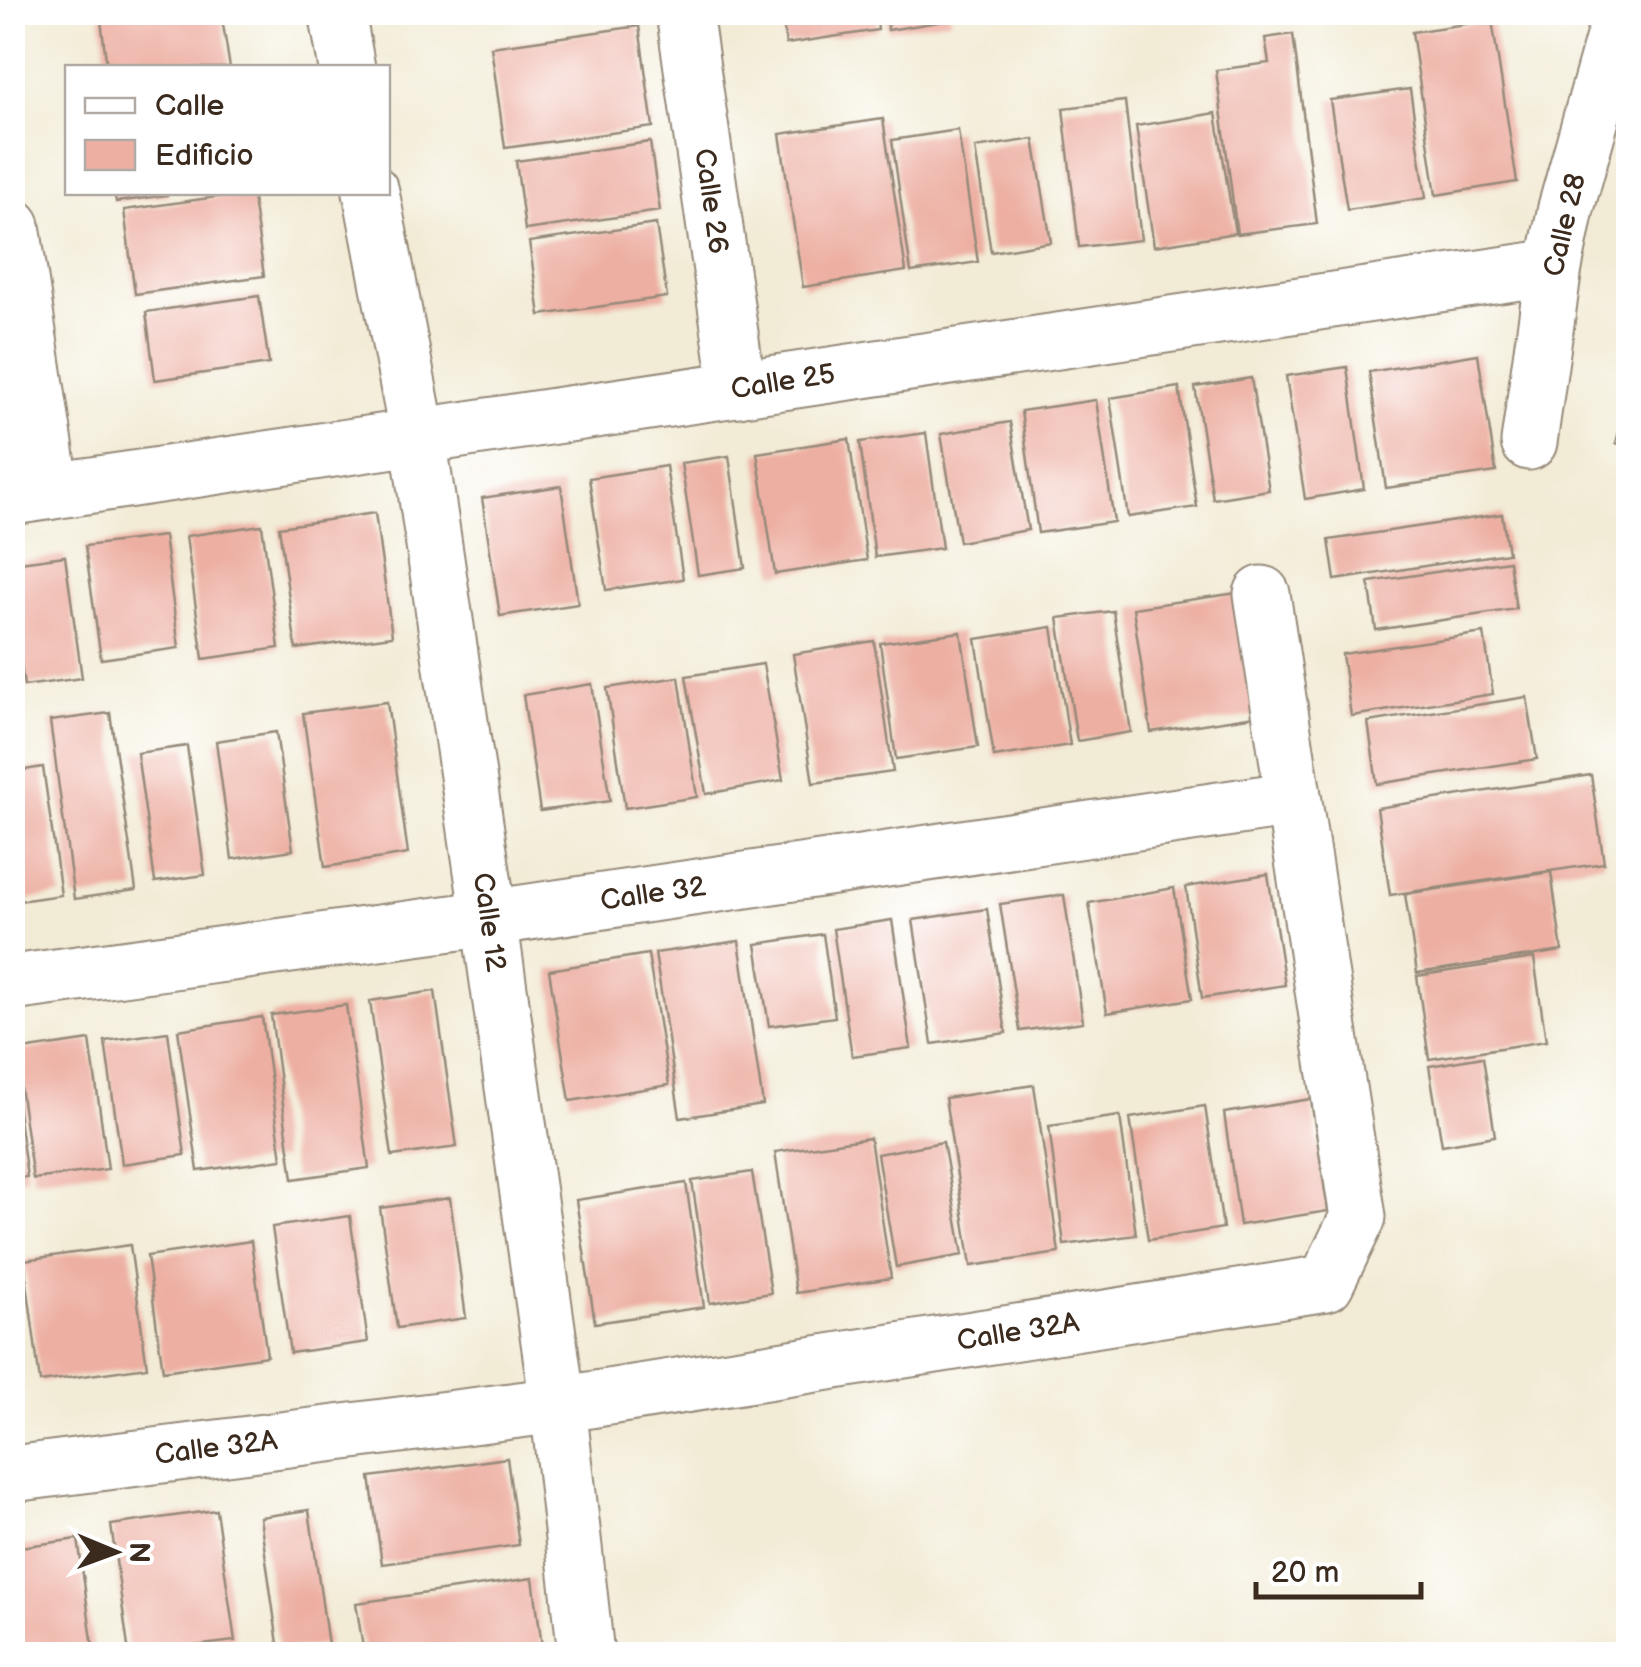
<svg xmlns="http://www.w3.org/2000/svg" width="1641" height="1667" viewBox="0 0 1641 1667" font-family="'Balsamiq Sans',sans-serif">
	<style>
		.building { fill: #edafa2 }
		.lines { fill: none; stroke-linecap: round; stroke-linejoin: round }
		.minor-casing { stroke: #968a7a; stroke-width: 59 }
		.minor { stroke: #fff; stroke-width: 55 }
		.labels { text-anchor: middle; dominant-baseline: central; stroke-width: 9; stroke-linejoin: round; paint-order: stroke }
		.street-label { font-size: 28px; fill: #3b2a1e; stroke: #fff }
	</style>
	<rect width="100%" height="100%" fill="#fff"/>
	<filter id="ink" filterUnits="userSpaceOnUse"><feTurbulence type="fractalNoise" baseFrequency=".01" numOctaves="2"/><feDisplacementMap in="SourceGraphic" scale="20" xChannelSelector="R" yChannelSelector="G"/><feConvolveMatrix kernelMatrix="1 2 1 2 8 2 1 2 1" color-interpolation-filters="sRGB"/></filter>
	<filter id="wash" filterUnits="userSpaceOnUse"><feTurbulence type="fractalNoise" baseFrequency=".0048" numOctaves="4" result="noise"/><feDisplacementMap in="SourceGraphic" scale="40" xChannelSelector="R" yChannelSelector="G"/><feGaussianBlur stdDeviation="2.25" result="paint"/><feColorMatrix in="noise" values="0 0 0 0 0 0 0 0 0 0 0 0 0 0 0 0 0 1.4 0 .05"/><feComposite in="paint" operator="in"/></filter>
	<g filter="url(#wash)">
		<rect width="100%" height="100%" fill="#f2ebd5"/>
		<g id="blocks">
			<g class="building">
				<path d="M100,12H221L230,68H107Z"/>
				<path d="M782,12H876L878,30L786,44Z"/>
				<path d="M885,12H950L951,20L888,30Z"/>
				<path d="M1492,20L1517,182L1436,195L1412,32Z"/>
				<path d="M639,26L653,127L505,148L491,47Z"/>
				<path d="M1293,34L1317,224L1237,234L1216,70L1269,63L1265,38Z"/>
				<path d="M1410,89L1426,198L1347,210L1330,100Z"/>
				<path d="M1125,101L1141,240L1079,247L1063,108Z"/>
				<path d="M1216,113L1235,233L1154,246L1136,126Z"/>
				<path d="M883,119L906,271L803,287L780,134Z"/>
				<path d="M958,130L978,262L911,272L892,140Z"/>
				<path d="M1034,139L1051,242L991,252L975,148Z"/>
				<path d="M650,142L660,211L525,230L516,161Z"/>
				<path d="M114,192H168V195L116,202Z"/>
				<path d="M252,192L264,276L135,294L124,210Z"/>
				<path d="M656,224L667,297L540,315L529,242Z"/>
				<path d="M259,296L269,364L155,380L146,312Z"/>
				<path d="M1478,354L1496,472L1386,488L1369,372Z"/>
				<path d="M1347,367L1364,489L1305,499L1286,376Z"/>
				<path d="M1251,378L1269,490L1213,499L1195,387Z"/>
				<path d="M1179,387L1197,507L1128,517L1110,398Z"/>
				<path d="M1096,400L1114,522L1038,533L1021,411Z"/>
				<path d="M1627,402H1628V447L1616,443Z"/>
				<path d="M1010,422L1028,530L959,542L941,434Z"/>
				<path d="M926,433L942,548L875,557L860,442Z"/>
				<path d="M849,439L867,560L775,574L757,453Z"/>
				<path d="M729,456L745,568L698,575L681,463Z"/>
				<path d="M666,466L683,579L606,590L589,478Z"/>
				<path d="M561,486L578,604L500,616L482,498Z"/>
				<path d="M375,513L392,636L296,649L279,527Z"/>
				<path d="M1502,514L1508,553L1335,580L1329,540Z"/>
				<path d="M262,525L279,648L203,659L186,536Z"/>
				<path d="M164,536L179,648L101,659L85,546Z"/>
				<path d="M65,556L82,678L24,686L12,604V563Z"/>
				<path d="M1509,561L1516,609L1376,630L1369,582Z"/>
				<path d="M1237,593L1255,716L1151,732L1133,608Z"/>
				<path d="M1113,611L1131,732L1077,741L1058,618Z"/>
				<path d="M1052,627L1070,745L994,757L976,639Z"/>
				<path d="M961,632L978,747L896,759L880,643Z"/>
				<path d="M1484,633L1493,694L1351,716L1342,654Z"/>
				<path d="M874,641L893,772L813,783L793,654Z"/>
				<path d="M763,664L783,780L706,794L686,676Z"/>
				<path d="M679,677L697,797L625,808L607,688Z"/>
				<path d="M592,684L610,801L540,811L523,695Z"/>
				<path d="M1527,697L1537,759L1377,784L1368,722Z"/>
				<path d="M387,702L408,854L325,867L303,713Z"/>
				<path d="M110,713L136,890L74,899L50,721Z"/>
				<path d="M276,732L293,850L232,859L216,741Z"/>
				<path d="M187,746L205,875L155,882L137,753Z"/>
				<path d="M43,767L61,895L12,902V772Z"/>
				<path d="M1591,775L1604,863L1390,895L1377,808Z"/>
				<path d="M1551,872L1562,951L1417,973L1405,894Z"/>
				<path d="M1268,874L1285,985L1202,998L1186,887Z"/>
				<path d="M1174,888L1192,999L1107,1013L1089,903Z"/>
				<path d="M1064,895L1083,1022L1020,1031L1000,904Z"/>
				<path d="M987,909L1006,1033L932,1044L913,920Z"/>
				<path d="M892,920L911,1048L852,1056L833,929Z"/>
				<path d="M823,934L835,1017L769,1026L756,944Z"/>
				<path d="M739,941L763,1105L680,1118L655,953Z"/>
				<path d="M648,954L669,1085L570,1101L549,970Z"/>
				<path d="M1534,958L1546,1041L1429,1059L1417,976Z"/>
				<path d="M435,991L457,1147L392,1156L370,1001Z"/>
				<path d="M346,1005L369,1168L293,1179L271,1015Z"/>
				<path d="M262,1017L282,1159L198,1171L178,1030Z"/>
				<path d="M168,1032L185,1155L122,1164L105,1041Z"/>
				<path d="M90,1040L108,1169L33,1179L15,1051Z"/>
				<path d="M1483,1057L1495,1136L1442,1145L1429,1066Z"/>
				<path d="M1034,1085L1059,1253L971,1266L945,1098Z"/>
				<path d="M12,1088H15L27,1177L12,1179Z"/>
				<path d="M1311,1099L1328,1211L1240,1225L1224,1113Z"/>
				<path d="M1205,1106L1223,1228L1148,1240L1130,1118Z"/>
				<path d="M1120,1116L1136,1235L1064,1245L1049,1126Z"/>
				<path d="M870,1138L891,1278L796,1293L775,1152Z"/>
				<path d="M943,1142L963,1255L896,1267L877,1154Z"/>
				<path d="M752,1172L771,1293L710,1303L692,1181Z"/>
				<path d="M686,1183L704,1307L595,1323L576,1200Z"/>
				<path d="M450,1198L466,1318L397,1328L380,1208Z"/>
				<path d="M350,1216L368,1342L290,1353L272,1227Z"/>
				<path d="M251,1241L267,1356L163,1371L147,1256Z"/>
				<path d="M130,1245L147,1367L40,1382L24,1260Z"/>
				<path d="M12,1342H15L21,1387L12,1389Z"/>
				<path d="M507,1458L519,1545L382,1564L370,1477Z"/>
				<path d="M216,1510L235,1641L129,1654L111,1525Z"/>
				<path d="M309,1510L328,1645L279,1651L260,1517Z"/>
				<path d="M78,1539L94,1654H12V1548Z"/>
				<path d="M533,1578L543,1654H364L356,1603Z"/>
			</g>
		</g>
	</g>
	<g filter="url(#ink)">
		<use href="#blocks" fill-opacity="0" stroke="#968a7a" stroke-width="2.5"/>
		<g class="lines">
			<defs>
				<g id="minor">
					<path d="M337,12L347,68"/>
					<path d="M684,12L738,389"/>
					<path d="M371,192L418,437L489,918L558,1405L586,1654"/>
					<path d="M12,226L52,491"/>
					<path d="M1529,442L1554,267L1566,208L1621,12"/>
					<path d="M12,497L1554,267"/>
					<path d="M12,983L489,918L1293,799"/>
					<path d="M12,1474L558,1405L1326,1283L1358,1217L1262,594"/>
				</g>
			</defs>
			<use href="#minor" class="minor-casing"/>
			<use href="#minor" class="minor"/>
		</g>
	</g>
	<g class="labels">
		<g class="street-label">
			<text transform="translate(711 201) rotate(82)">Calle 26</text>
			<text transform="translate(1565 225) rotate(-77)">Calle 28</text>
			<text transform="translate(783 382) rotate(-9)">Calle 25</text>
			<text transform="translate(653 894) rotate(-8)">Calle 32</text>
			<text transform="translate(489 922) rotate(82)">Calle 12</text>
			<text transform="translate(1018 1332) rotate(-9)">Calle 32A</text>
			<text transform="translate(216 1448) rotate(-7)">Calle 32A</text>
		</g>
	</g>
	<rect width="1641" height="1667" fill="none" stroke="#fff" stroke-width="50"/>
	<rect x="65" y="65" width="325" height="130" fill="#ffffff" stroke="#b1aaa5" stroke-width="2.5"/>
	<rect x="85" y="98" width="50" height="15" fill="#ffffff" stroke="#b1aaa5" stroke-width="2.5"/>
	<text x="155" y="115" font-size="30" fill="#3b2a1e">Calle</text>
	<rect x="85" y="140" width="50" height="30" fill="#edafa2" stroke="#b1aaa5" stroke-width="2.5"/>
	<text x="155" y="165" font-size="30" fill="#3b2a1e">Edificio</text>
	<g transform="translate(115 1552) rotate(91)" stroke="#ffffff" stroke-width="8" paint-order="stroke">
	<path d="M0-8L18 38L0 25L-18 38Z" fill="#3b2a1e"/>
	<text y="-15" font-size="28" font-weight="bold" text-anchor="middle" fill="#3b2a1e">N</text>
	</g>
	<path d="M1256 1582v15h165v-15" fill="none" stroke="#3b2a1e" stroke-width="5"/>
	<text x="1271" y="1582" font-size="30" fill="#3b2a1e" stroke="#ffffff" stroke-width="8" paint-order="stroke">20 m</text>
</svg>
